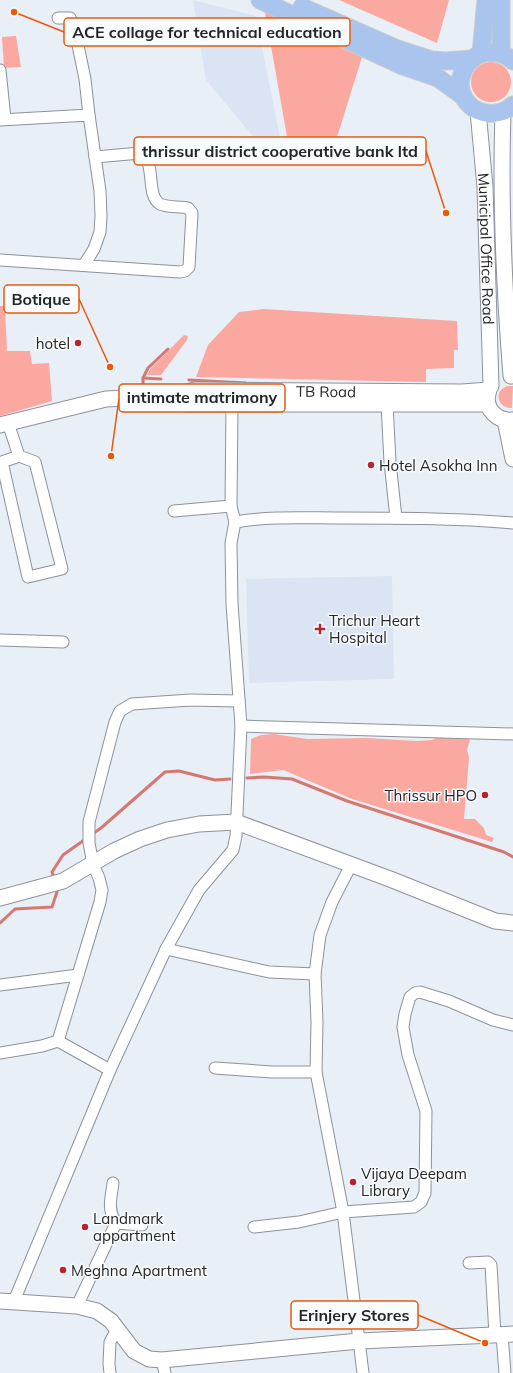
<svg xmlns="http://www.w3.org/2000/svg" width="513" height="1373" viewBox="0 0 513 1373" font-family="Mulish,sans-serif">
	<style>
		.built { fill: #dae4f2 }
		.green { fill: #fba8a1 }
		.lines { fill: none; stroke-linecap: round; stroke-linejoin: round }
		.stream { stroke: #d57871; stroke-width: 3 }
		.street-casing { stroke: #8d9299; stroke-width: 13 }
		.secondary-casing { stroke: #8d9299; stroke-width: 17 }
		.primary-casing { stroke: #cacbcb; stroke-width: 19 }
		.street { stroke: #fff; stroke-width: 11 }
		.secondary { stroke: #fff; stroke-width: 15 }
		.primary { stroke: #a9c5ed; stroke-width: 17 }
		.poi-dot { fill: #b6252b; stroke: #f9fcff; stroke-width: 1.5 }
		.labels { text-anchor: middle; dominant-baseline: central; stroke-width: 3; stroke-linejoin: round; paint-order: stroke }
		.street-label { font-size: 15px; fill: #232527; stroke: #f9fcff }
		.poi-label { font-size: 15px; fill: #232527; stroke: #f9fcff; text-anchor: start }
		.leader { fill: none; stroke: #e8590c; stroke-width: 1.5 }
		.callout-dot { fill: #e8590c; stroke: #f9fcff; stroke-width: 1.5 }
		.callout { fill: #f9fcff; stroke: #e8590c; stroke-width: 1.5 }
		.callout-label { font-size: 16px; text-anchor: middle; font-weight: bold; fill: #232527 }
	</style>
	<rect width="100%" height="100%" fill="#e9eff6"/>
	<g class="built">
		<path d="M193,0L256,16L280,138L257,141L206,80Z"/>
		<path d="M392,576L394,679L249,683L246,579Z"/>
	</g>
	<g class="green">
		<path d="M339,0H449L437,43Z"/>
		<path d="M265,12L362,57L333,150L289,148Z"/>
		<path d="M16,36L21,67L4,68L2,37Z"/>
		<circle cx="491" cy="82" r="20"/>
		<path d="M0,306H5L7,351H30L32,364L49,363L52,401L0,416Z"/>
		<path d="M263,309L457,321L458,350H454V368L426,369V382L196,377L208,345L239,312Z"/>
		<path d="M184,335L188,336L187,340L161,375H147L151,368Z"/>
		<path d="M508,386H513L512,408C497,409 493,390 508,386Z"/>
		<path d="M274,734L307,739L366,738L417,741L432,740L440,736H463L470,740L467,750L469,758L464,819H475L484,828L486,835L494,838L492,842L352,799L283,770L250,774L251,739L261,735Z"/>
	</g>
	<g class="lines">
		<g class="stream">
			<path d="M143,378L161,379"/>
			<path d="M189,380L246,383"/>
			<path d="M143,388V378L148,368L168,349"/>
			<path d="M247,778L264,777L292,779L347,801L504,852L513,857"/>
			<path d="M91,835L101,828L165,772L179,771L215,780L230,779"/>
			<path d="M53,875L52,872L63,855L87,838"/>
			<path d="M0,923L15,909L52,907L57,892"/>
		</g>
		<defs>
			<g id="street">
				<path d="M58,18H70L74,26L85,79L89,115"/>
				<path d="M0,70L5,119"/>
				<path d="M0,120L89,115L100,191L101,216L100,232L94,249L84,265"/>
				<path d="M0,260L180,272L185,271L189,267L192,213L188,208C180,206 168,208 160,204C145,195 157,161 140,153L95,157"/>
				<path d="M232,404L231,506L235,522"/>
				<path d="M387,404L390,462L396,518"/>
				<path d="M8,423L19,456L35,462L62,569L28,577L2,462L19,456"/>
				<path d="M174,511L231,506"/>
				<path d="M0,640L63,642"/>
				<path d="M241,726L513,734"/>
				<path d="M351,865L332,902L320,935L315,974L317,1022L316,1072L343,1212L363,1373"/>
				<path d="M166,949L269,972L315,974"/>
				<path d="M0,985L78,975"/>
				<path d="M58,1041L100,902L102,890L99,878L93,864L89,843V822L115,722L120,711L132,704L190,700L239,701"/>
				<path d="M0,1053L42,1046L58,1041L110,1070"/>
				<path d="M215,1068L272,1072H316"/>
				<path d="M113,1183C111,1199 107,1209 116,1223"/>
				<path d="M254,1227L299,1222L343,1212L414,1207L421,1202L425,1193L426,1111L408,1055L403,1027L405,1014L410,997L415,993L420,992L449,1001L493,1020L513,1025"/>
				<path d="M469,1263L488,1262L491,1265L495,1335"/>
				<path d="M14,1301L110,1070L166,949L199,890L233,850L236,836L241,726L232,604L231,543L235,522C269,516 304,518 339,518C397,518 455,518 513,523"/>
				<path d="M77,1306L116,1223L142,1225"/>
				<path d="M502,1335L505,1373"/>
				<path d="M162,1360L165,1373"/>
				<path d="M110,1373L109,1364L110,1342L117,1329"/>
			</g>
			<g id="secondary">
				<path id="s1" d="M478,111L485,187L491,386"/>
				<path d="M503,112C500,200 504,288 511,376"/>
				<path d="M488,394C484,409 498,422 513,420"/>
				<path d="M170,396L187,404H488"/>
				<path d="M505,420L513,459"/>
				<path id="s2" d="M0,425L106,399L170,396L195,390L462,392L489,390"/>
				<path d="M0,898L63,881L114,851L140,839L167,830L199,824L236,822L390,879L495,921L513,923"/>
				<path d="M0,1301L77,1306L97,1311L111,1321L134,1351L149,1359L162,1360L359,1341L513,1334"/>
			</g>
			<g id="primary">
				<path d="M260,0L403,66L438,78L463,96"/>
				<path d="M501,0V54"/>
				<path d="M302,7L395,48L413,54L432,60L446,61L472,59"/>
				<path d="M481,54L486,0"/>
				<path d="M513,61C506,54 495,51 485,53C466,57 455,79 463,96C472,115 498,119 513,105"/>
			</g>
		</defs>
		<use href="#street" class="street-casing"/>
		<use href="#secondary" class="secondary-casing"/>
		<use href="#primary" class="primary-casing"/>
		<use href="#street" class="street"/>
		<use href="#secondary" class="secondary"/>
		<use href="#primary" class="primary"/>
	</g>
	<g class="poi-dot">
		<circle cx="78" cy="343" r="4"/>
		<circle cx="371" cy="465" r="4"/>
		<path d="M318 623h4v4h4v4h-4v4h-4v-4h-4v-4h4z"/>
		<circle cx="485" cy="795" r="4"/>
		<circle cx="353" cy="1182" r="4"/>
		<circle cx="85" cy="1227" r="4"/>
		<circle cx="63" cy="1270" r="4"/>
	</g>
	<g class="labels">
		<g class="street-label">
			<text stroke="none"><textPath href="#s1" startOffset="138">Municipal Office Road</textPath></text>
			<text stroke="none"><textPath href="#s2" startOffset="330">TB Road</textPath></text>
		</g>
		<g class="poi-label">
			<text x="70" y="343" text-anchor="end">hotel</text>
			<text x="379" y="465">Hotel Asokha Inn</text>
			<text x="329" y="620">Trichur Heart<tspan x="329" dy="17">Hospital</tspan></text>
			<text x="477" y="795" text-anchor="end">Thrissur HPO</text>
			<text x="361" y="1173">Vijaya Deepam<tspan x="361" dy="17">Library</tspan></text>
			<text x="93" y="1218">Landmark<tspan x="93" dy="17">appartment</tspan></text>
			<text x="71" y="1270">Meghna Apartment</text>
		</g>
	</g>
	<path class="leader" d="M14 12L64 32M446 213L426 151M110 367L79 299M111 456L119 398M485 1343L418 1315"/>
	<g class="callout-dot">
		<circle cx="14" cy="12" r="4"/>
		<circle cx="446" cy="213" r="4"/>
		<circle cx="110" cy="367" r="4"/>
		<circle cx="111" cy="456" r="4"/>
		<circle cx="485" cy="1343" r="4"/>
	</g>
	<g class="callout">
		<rect x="64" y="18" width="286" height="28" rx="4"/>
		<rect x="134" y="137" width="292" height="28" rx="4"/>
		<rect x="4" y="285" width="75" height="28" rx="4"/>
		<rect x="119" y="384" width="166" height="28" rx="4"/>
		<rect x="291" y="1301" width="127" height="28" rx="4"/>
	</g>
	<g class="callout-label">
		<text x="207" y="38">ACE collage for technical education</text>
		<text x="280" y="157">thrissur district cooperative bank ltd</text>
		<text x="41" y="305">Botique</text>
		<text x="202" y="403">intimate matrimony</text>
		<text x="354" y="1321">Erinjery Stores</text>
	</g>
</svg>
